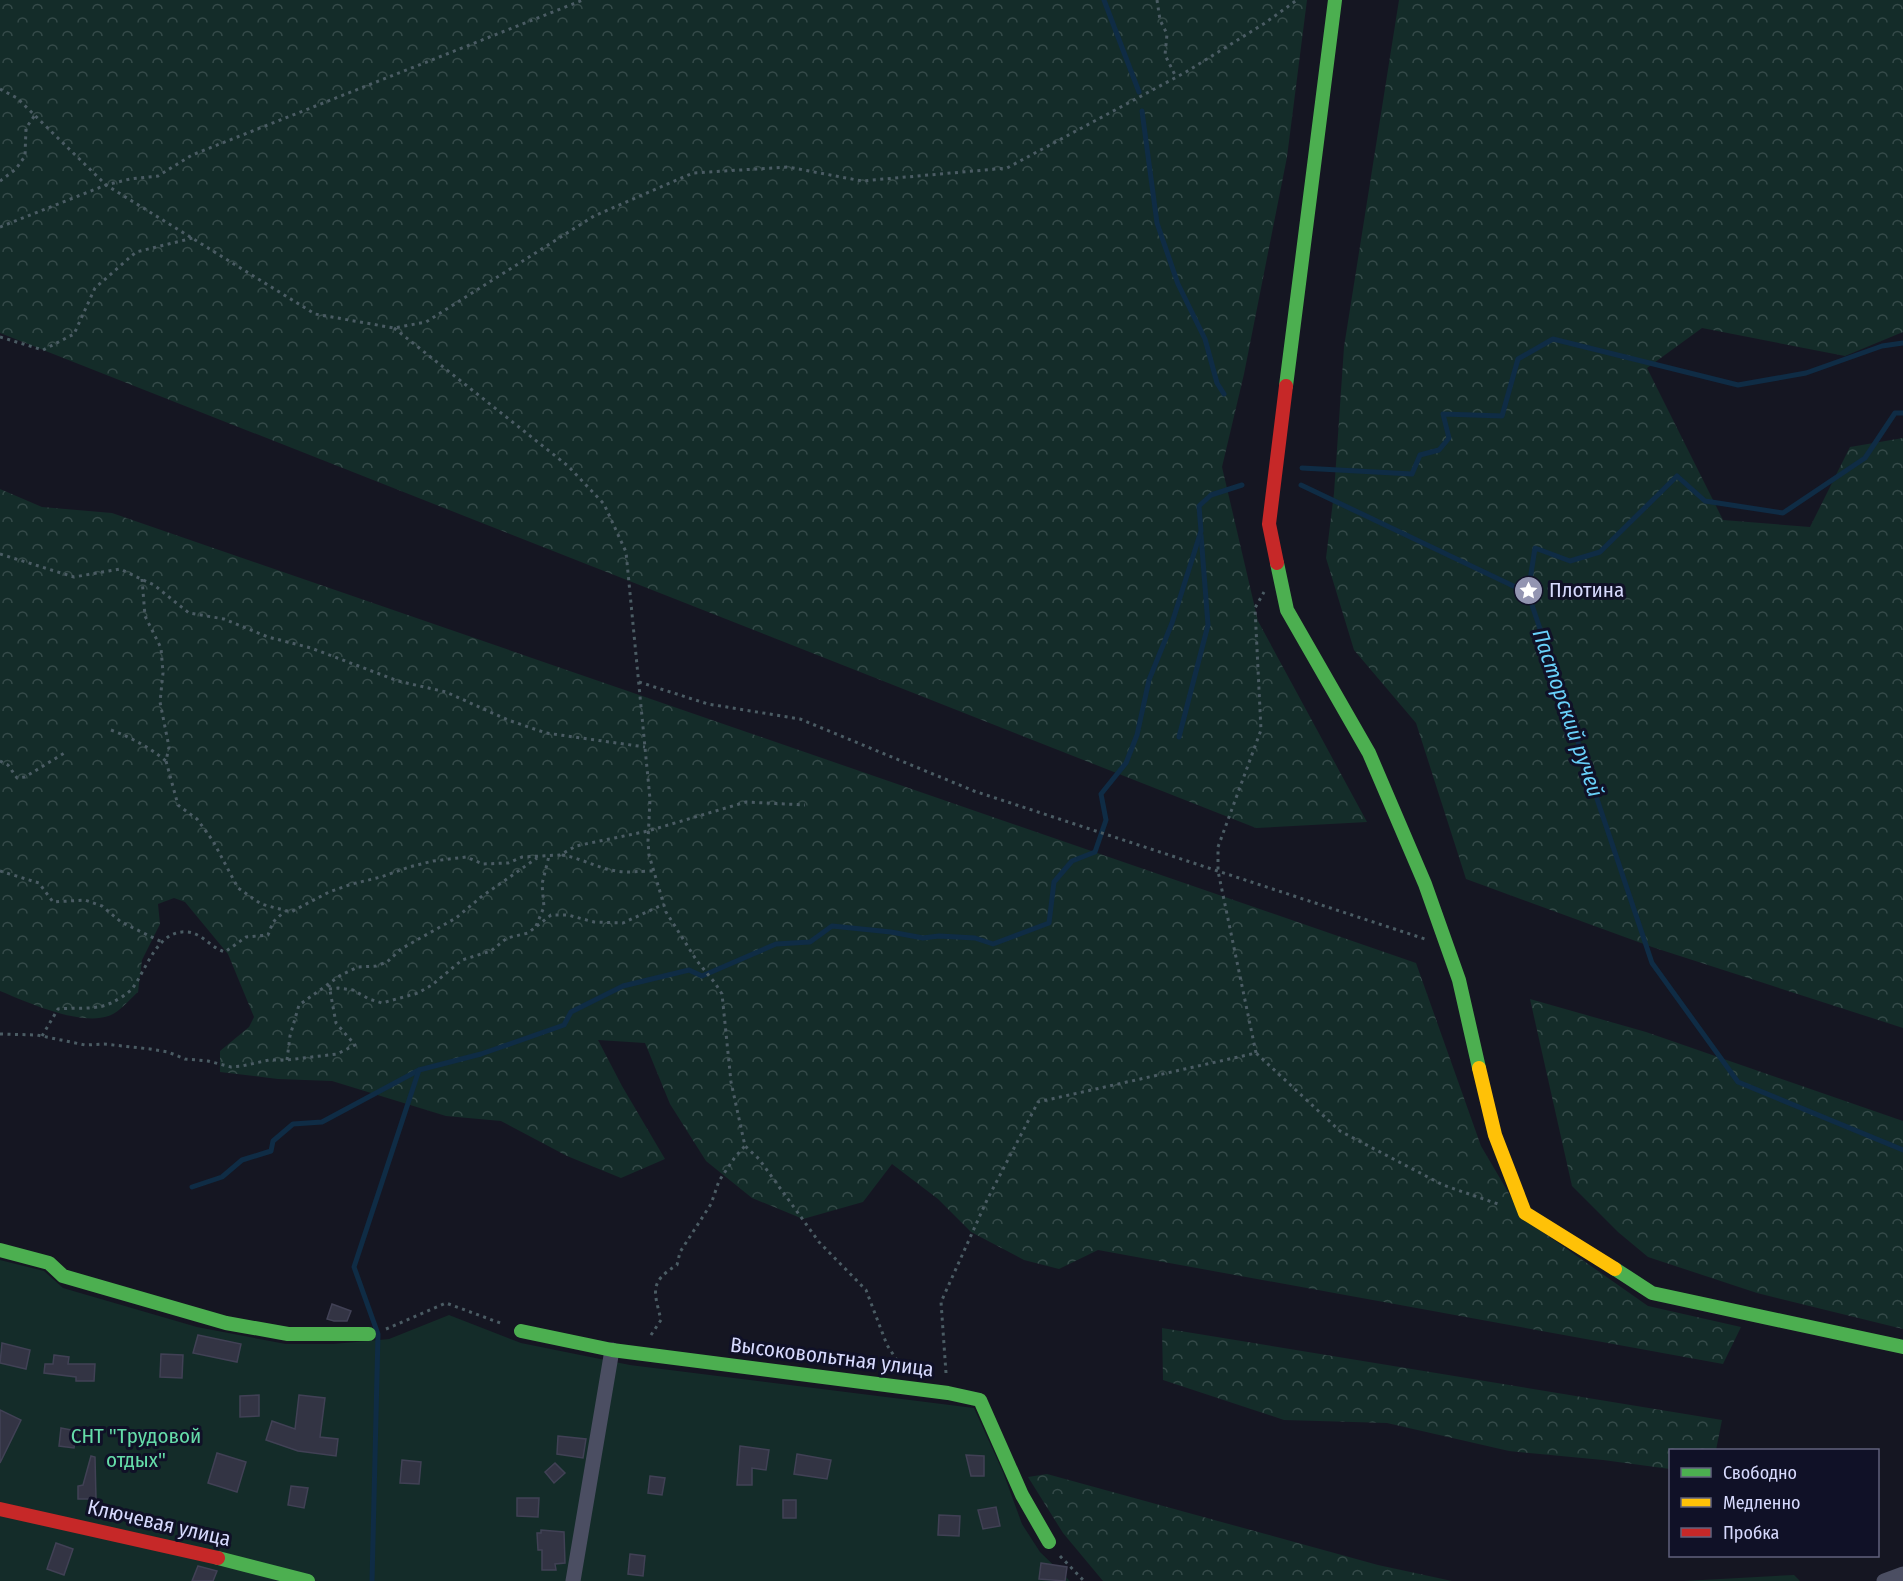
<svg xmlns="http://www.w3.org/2000/svg" width="1903" height="1581" viewBox="0 0 1903 1581" font-family="'Fira Sans Condensed',sans-serif">
	<style>
		.green { fill: #142c29 }
		.forest { fill: url(#forest-crowns) }
		.lines { fill: none; stroke-linecap: round; stroke-linejoin: round }
		.stream { stroke: #0f2c45; stroke-width: 5 }
		.building { fill: #333444; stroke: #414155; stroke-width: 1.5 }
		.path { stroke: #4b5c64; stroke-width: 3; stroke-dasharray: 3 4.5; stroke-linecap: butt }
		.street { stroke: #4b4e62; stroke-width: 15 }
		.fast { stroke: #4caf50; stroke-width: 14 }
		.slow { stroke: #ffc107; stroke-width: 14 }
		.jam { stroke: #c62828; stroke-width: 14 }
		.labels { text-anchor: middle; dominant-baseline: central; stroke-width: 6; stroke-linejoin: round; paint-order: stroke }
		.poi-label { font-size: 21px; fill: #d7dafe; stroke: #101127; text-anchor: start }
		.street-label { font-size: 21px; fill: #d7dafe; stroke: #101127 }
		.park-label { font-size: 21px; fill: #65dca9; stroke: #101127 }
		.water-label { font-size: 22px; font-style: italic; fill: #69d1fa; stroke: #101127 }
	</style>
	<defs>
		<pattern id="forest-crowns" width="20" height="18" patternUnits="userSpaceOnUse" patternTransform="scale(1.5)"><rect width="20" height="18" fill="#142c29"/><path d="M2 6a3 3 0 1 1 6 0M12 15a3 3 0 1 1 6 0" fill="none" stroke="#354a49"/></pattern>
	</defs>
	<rect width="100%" height="100%" fill="#151622"/>
	<path class="green" d="M0,1260L44,1271L63,1288L197,1327L286,1344H333L389,1339L449,1315L521,1343L630,1365L974,1408L1003,1472L1022,1524L1040,1552L1070,1581H0Z"/>
	<g class="forest">
		<path d="M0,0H1307L1287,157L1244,374L1222,467L1258,621L1367,822L1256,828L0,333Z"/>
		<path d="M1399,0H1903V332L1845,356L1702,328L1647,368L1723,520L1810,527L1850,447L1903,438V1028L1652,947L1466,879L1416,723L1354,650L1326,558L1334,493L1344,347Z"/>
		<path d="M0,489L42,507L112,513L1416,963L1481,1146L1524,1219L1648,1306L1741,1327L1723,1364L1098,1250L1059,1269L1024,1260L971,1232L938,1199L892,1164L863,1202L803,1219L752,1198L706,1161L670,1104L645,1043L598,1040L622,1086L665,1159L621,1178L567,1156L501,1121L446,1116L332,1081L278,1079L220,1072V1051L249,1027L254,1017L228,954L185,902L174,898L158,904L160,924L142,960L138,992C130,999 122,1009 113,1014C85,1029 27,1002 0,991Z"/>
		<path d="M1530,999L1646,1032L1903,1121V1329L1757,1293L1648,1257L1618,1232L1572,1186Z"/>
		<path d="M1162,1328L1722,1420L1716,1450H1670V1469L1603,1460L1509,1451L1387,1423L1284,1420L1163,1380Z"/>
		<path d="M1047,1474L1378,1565L1452,1581H1103L1063,1533L1028,1477Z"/>
		<path d="M1794,1575L1800,1581H1684Z"/>
	</g>
	<g class="lines">
		<g class="stream">
			<path d="M1104,0L1139,92"/>
			<path d="M1142,111L1157,223L1178,284L1205,339L1217,383L1224,394"/>
			<path d="M1903,413H1895L1865,458L1783,513L1705,501L1677,476L1600,552L1570,561L1535,548L1528,593L1652,963L1738,1082L1903,1150"/>
			<path d="M1302,468L1412,474L1420,455L1439,450L1449,438L1443,414L1502,416L1518,359L1553,339L1738,385L1806,373L1882,346L1903,343"/>
			<path d="M1301,485L1528,593"/>
			<path d="M1179,737L1208,625L1201,535"/>
			<path d="M192,1187L222,1177L242,1160L271,1151L273,1141L293,1124L322,1122L419,1070"/>
			<path d="M372,1581L378,1334L354,1267L419,1070L481,1054L564,1025L571,1012L623,986L689,970L702,976L776,944L810,942L832,926L891,932L923,938L939,936L975,938L993,944L1049,923L1054,882L1072,861L1095,852L1106,820L1101,794L1126,763L1137,735L1149,680L1172,623L1201,531L1199,506L1211,495L1242,485"/>
		</g>
	</g>
	<g class="building">
		<path d="M332,1304L351,1311L347,1321H334L327,1319Z"/>
		<path d="M198,1335L241,1344L237,1362L193,1353Z"/>
		<path d="M2,1343L30,1350L26,1369L0,1363Z"/>
		<path d="M161,1354L183,1355L182,1378L160,1377Z"/>
		<path d="M54,1355L69,1357L68,1364H95L94,1381H76V1377L44,1373L45,1364H53Z"/>
		<path d="M259,1395V1416L240,1417V1396Z"/>
		<path d="M299,1395L325,1398L320,1437L338,1439L336,1456L298,1451L266,1440L272,1421L295,1429Z"/>
		<path d="M0,1410L21,1420L0,1463Z"/>
		<path d="M61,1428L77,1431L74,1448L59,1446Z"/>
		<path d="M558,1436L586,1439L583,1458L557,1454Z"/>
		<path d="M740,1446L769,1450L766,1470L752,1468V1485H737Z"/>
		<path d="M217,1453L246,1462L237,1492L208,1483Z"/>
		<path d="M797,1454L831,1460L827,1479L794,1474Z"/>
		<path d="M966,1455L984,1456V1476H971Z"/>
		<path d="M91,1456L95,1457L96,1499H78V1486L83,1485Z"/>
		<path d="M402,1460L421,1462L419,1484L400,1483Z"/>
		<path d="M555,1463L565,1473L554,1483L545,1472Z"/>
		<path d="M650,1476L665,1478L662,1495L648,1493Z"/>
		<path d="M291,1486L308,1488L304,1508L288,1505Z"/>
		<path d="M517,1498H539L538,1517L517,1516Z"/>
		<rect x="783" y="1500" width="13" height="18"/>
		<path d="M996,1507L1000,1526L983,1529L978,1510Z"/>
		<path d="M939,1515L960,1516L959,1536L938,1535Z"/>
		<path d="M541,1530L564,1532L565,1563L555,1564L556,1570H542V1550H538L537,1533H541Z"/>
		<path d="M56,1543L73,1549L64,1575L47,1569Z"/>
		<path d="M630,1554L645,1556L643,1576L628,1574Z"/>
		<path d="M1041,1563L1067,1567L1065,1581L1039,1579Z"/>
		<path d="M198,1566L217,1571L213,1581H192Z"/>
	</g>
	<g class="lines">
		<g class="path">
			<path d="M1157,0L1160,20L1167,34L1165,55L1176,77"/>
			<path d="M0,89L17,98L106,185L315,314L394,328L426,322L594,216L693,173L788,167L862,181L1007,168L1186,72L1265,23L1297,0"/>
			<path d="M0,181L16,169L25,156L26,128L35,115"/>
			<path d="M0,227L106,185L130,179L158,176L192,155L583,0"/>
			<path d="M394,328L568,466L604,504L626,552L650,799L648,841L649,855L666,912L697,961L715,983L722,994L731,1082L745,1146L759,1159L819,1242L866,1290L887,1345L902,1368"/>
			<path d="M0,337L43,350L74,334L95,288L136,252L193,238"/>
			<path d="M0,554L74,577L120,569L154,585L189,613L224,619L268,637L311,648L398,681L446,692L508,720L546,733L645,747"/>
			<path d="M142,579L145,616L161,648L163,673L160,702L169,747L166,761L178,805L197,819L213,841L238,888L261,904L291,912L329,892L352,884L381,877L409,867L433,861L466,857L483,864L508,863L522,857L560,855L576,846L648,831L746,802L805,805"/>
			<path d="M639,682L708,704L800,719L974,791L1425,939"/>
			<path d="M111,730C132,738 149,747 166,761"/>
			<path d="M0,761L8,765L17,778L25,777L66,752"/>
			<path d="M562,855C581,858 597,868 616,871C628,873 641,871 654,871"/>
			<path d="M0,871L39,883L53,902L85,900L102,906L121,922L162,942"/>
			<path d="M536,926L544,907L542,884L549,856"/>
			<path d="M329,989L338,988L353,990L369,999L382,1003L418,993L432,985L462,960L491,951L507,938L528,933L551,915H568L594,922L623,923L664,904"/>
			<path d="M0,1034L37,1035L85,1045L104,1044L150,1049L168,1052L185,1059L208,1061L231,1067L242,1066L269,1060H287L337,1054L355,1045L336,1023L329,985"/>
			<path d="M42,1036L58,1009C76,1007 96,1011 113,1002C119,999 127,994 132,989C147,969 157,929 188,932C203,934 211,948 225,952L246,937L268,935L273,922L285,911"/>
			<path d="M1256,1053L1218,871V847L1261,730L1255,608L1264,592"/>
			<path d="M287,1060L290,1036L299,1005L341,975L358,967L376,966L387,962L401,949L456,918L481,897L537,858"/>
			<path d="M386,1329L446,1303L503,1324"/>
			<path d="M651,1335L661,1320C654,1291 649,1282 677,1265L680,1252L711,1204L719,1181L735,1157L745,1146"/>
			<path d="M946,1373L941,1302L987,1200L1038,1102L1256,1053L1340,1131L1443,1185L1501,1205"/>
			<path d="M1060,1556L1084,1581"/>
		</g>
		<g class="street">
			<path d="M573,1581L612,1350"/>
			<path d="M1884,1581L1903,1574"/>
		</g>
		<g class="fast">
			<path d="M1286,386L1335,0"/>
			<path d="M1277,563L1287,610L1369,753L1425,884L1459,980L1479,1068"/>
			<path d="M0,1250L49,1263L63,1276L226,1323L288,1334H369"/>
			<path d="M1615,1269L1652,1293L1903,1347"/>
			<path d="M521,1331L612,1350L948,1393L980,1400L1022,1495L1049,1542"/>
			<path d="M218,1558L308,1581"/>
		</g>
		<path class="slow" d="M1479,1068L1495,1135L1525,1213L1615,1269"/>
		<g class="jam">
			<path d="M1277,563L1269,524L1286,386"/>
			<path d="M0,1509L218,1558"/>
		</g>
	</g>
	<defs>
		<symbol id="sight-disc" viewBox="-11 -11 22 22"><circle r="9.5" fill="#9395b1" stroke="#101127"/><path d="M0-6L1.8-2.2L6-1.7L2.9 1.2L3.7 5.4L0 3.3L-3.7 5.4L-2.9 1.2L-6-1.7L-1.8-2.2Z" fill="#fff"/></symbol>
	</defs>
	<g fill-rule="evenodd">
		<use href="#sight-disc" x="1512" y="574" width="33" height="33"/>
	</g>
	<g class="labels">
		<g class="poi-label">
			<text x="1549" y="590">Плотина</text>
		</g>
		<g class="street-label">
			<text transform="translate(832 1357) rotate(7)">Высоковольтная улица</text>
			<text transform="translate(159 1523) rotate(13)">Ключевая улица</text>
		</g>
		<g class="park-label">
			<text x="136" y="1436">СНТ "Трудовой<tspan x="136" dy="24">отдых"</tspan></text>
		</g>
		<g class="water-label">
			<text transform="translate(1568 713) rotate(71)">Пасторский ручей</text>
		</g>
	</g>
	<rect x="1669" y="1449" width="210" height="108" fill="#101127" stroke="#60617d" stroke-width="1.5"/>
	<rect x="1681" y="1468" width="30" height="9" fill="#4caf50" stroke="#60617d" stroke-width="1.5"/>
	<text x="1723" y="1479" font-size="18" fill="#d7dafe">Свободно</text>
	<rect x="1681" y="1498" width="30" height="9" fill="#ffc107" stroke="#60617d" stroke-width="1.5"/>
	<text x="1723" y="1509" font-size="18" fill="#d7dafe">Медленно</text>
	<rect x="1681" y="1528" width="30" height="9" fill="#c62828" stroke="#60617d" stroke-width="1.5"/>
	<text x="1723" y="1539" font-size="18" fill="#d7dafe">Пробка</text>
</svg>
